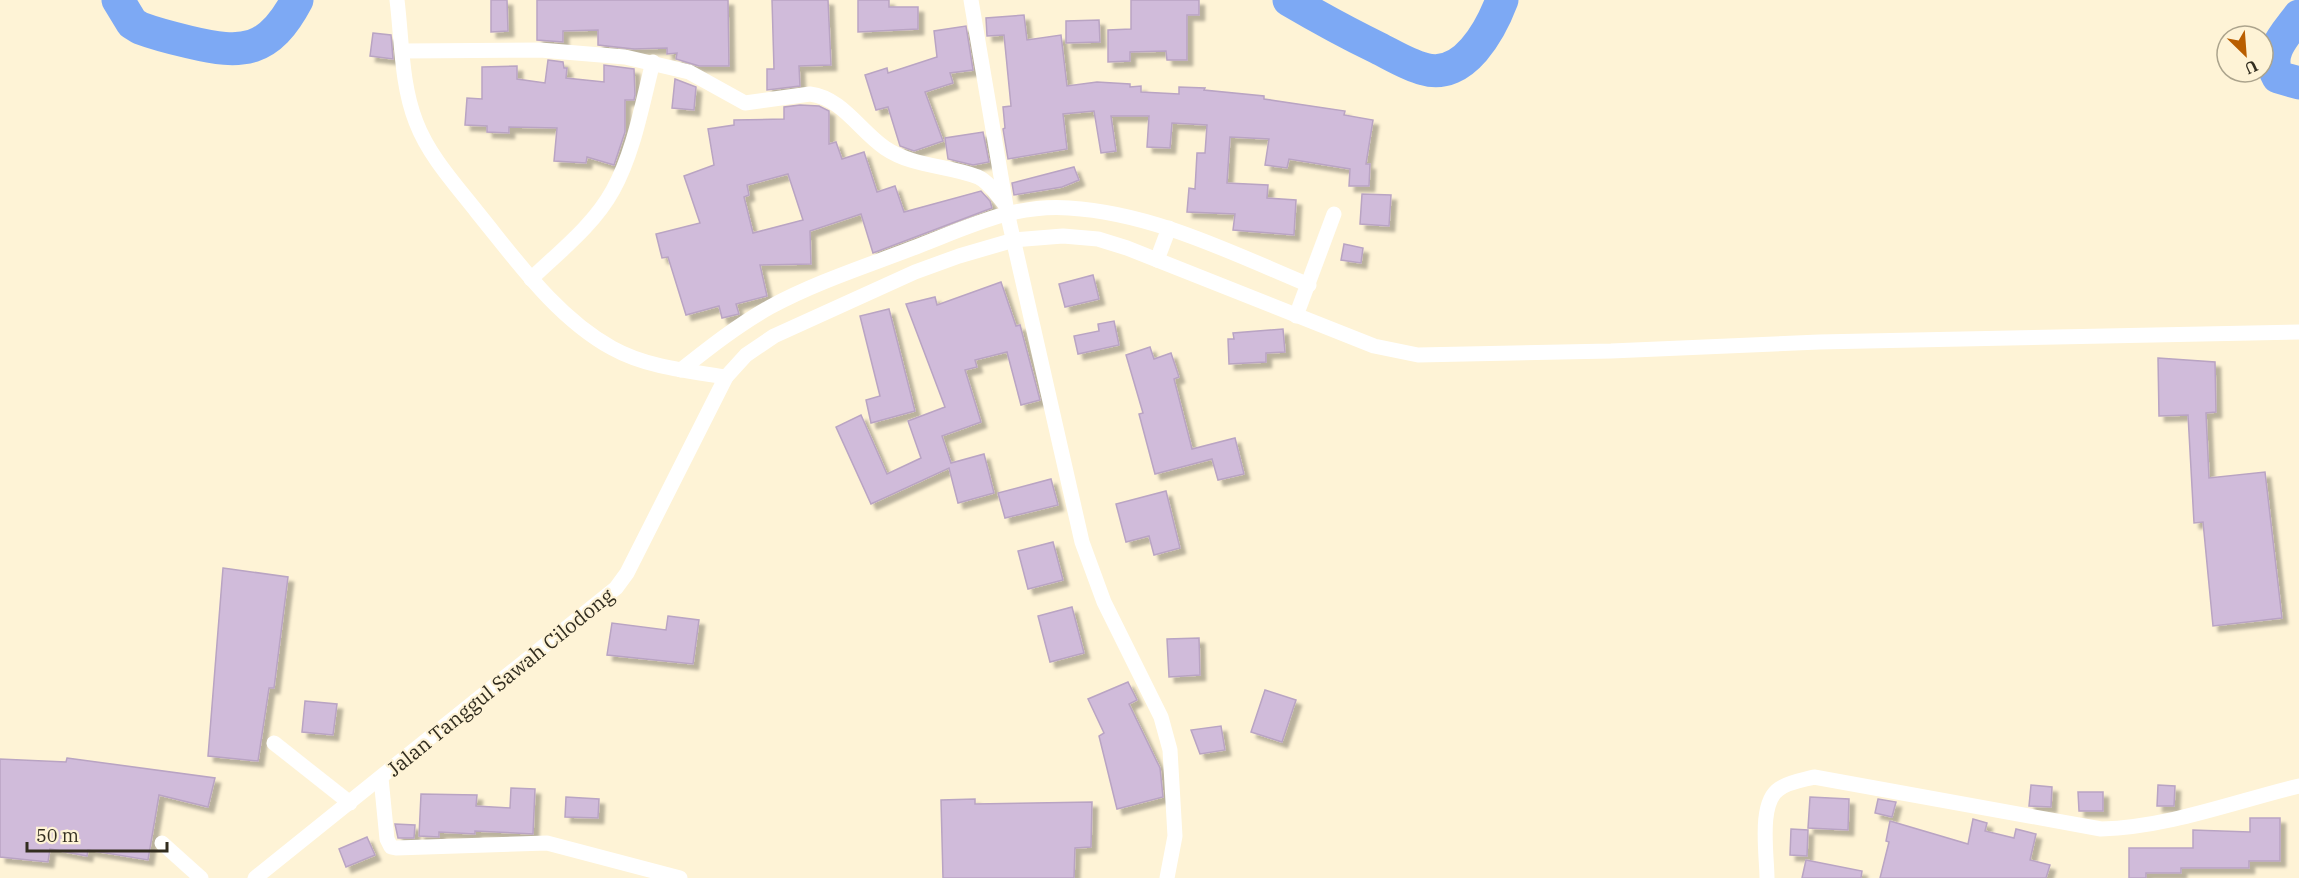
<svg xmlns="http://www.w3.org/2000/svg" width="2299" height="878" viewBox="0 0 2299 878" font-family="'IBM Plex Serif',serif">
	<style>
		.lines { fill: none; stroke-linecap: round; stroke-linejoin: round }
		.river { stroke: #7da9f4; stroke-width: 33 }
		.building { fill: #d0bbda; stroke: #b9a4c3; stroke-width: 1.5; fill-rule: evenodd; filter: url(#shadow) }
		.minor { stroke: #fff; stroke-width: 15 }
		.labels { text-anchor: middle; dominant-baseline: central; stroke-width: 4.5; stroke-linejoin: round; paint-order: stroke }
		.street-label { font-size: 20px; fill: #322d1f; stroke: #fef3d6 }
	</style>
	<defs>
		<filter id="shadow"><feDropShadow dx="5.5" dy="5.5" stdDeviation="1.5" flood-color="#0004"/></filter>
	</defs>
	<rect width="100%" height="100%" fill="#fef3d6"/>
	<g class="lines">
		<g class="river">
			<path d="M118,0L132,23L140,28C156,34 172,38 189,42C243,55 269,53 297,0"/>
			<path d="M1289,0C1318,17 1347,33 1378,48C1392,55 1408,65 1424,69C1464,81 1491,29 1502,0"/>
			<path d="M2299,16C2285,35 2265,54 2278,77L2299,83"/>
		</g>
	</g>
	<g class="building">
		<path d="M491,0H507L508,31L491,32Z"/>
		<path d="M537,0H728L729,66H699L676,59L677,53L667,54V48L634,49L598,45V30L563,31V42L537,40Z"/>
		<path d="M772,0H828L831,65L799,66L800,86L767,90V69H774Z"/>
		<path d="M858,0H889V7H918V29L858,32Z"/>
		<path d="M1131,0H1199V15H1187V60H1167L1166,51L1130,52V61L1108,62V30L1131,29Z"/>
		<path d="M1024,15L1027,40L1061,35L1067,86L1097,82L1130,84V87L1141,86V92L1179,94V87L1205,88L1204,90L1264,96V99L1345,111L1344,115L1373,120L1366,164H1370L1369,186H1349L1350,169L1289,159L1287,168L1265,165L1269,139L1230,137L1227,183L1268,185L1267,198L1296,200L1294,235L1233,230L1235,214L1187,212L1189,188L1195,189L1197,153H1205L1207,125L1172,123L1170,148L1147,147L1149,116H1111L1116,151L1101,153L1094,111L1063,114L1067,149L1008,159L1003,129L1005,128L1003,107L1011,106L1004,35L987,36L986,18Z"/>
		<path d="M1099,20L1100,42L1066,43V21Z"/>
		<path d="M966,26L973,70L950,73L953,83L925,92L943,141L914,151L900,146L888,107L876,110L865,75L887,68L888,73L937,57L934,31Z"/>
		<path d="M373,33L391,35L393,59L370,56Z"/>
		<path d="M548,60L563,62L564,68H567L566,78L604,82V65L634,69L635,95L634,100H625V132L614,165L587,157L586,163L554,161L557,128L509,127V133L487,132V126L465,125L467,98L482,99V67L517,66V79L545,83Z"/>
		<path d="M675,79L696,87L694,110L672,108Z"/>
		<path d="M800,105L819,106L829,111V144L836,142L842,159L864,152L877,192L895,186L904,212L981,191L990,201L992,208L873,253L861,214L810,231L811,264L760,265L767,296L736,304L739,314L722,318L719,306L686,315L668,257L662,258L656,234L700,223L684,176L714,165L708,129L734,125V120L784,119V107ZM788,174L803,220L753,233L744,197L749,195L747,185Z"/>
		<path d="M983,132L989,162L973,165L948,159L945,138Z"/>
		<path d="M1074,167L1079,180L1062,187L1014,195L1012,183Z"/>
		<path d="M1362,194L1391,195L1389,226L1360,224Z"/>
		<path d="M1344,244L1363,248L1361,263L1341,260Z"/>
		<path d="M1093,275L1099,299L1065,307L1059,284Z"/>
		<path d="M1001,282L1016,326L1020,325L1040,400L1021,405L1007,352L975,360L977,367L965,370L981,422L942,436L951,463L984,454L994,493L958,503L949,468L871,504L836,427L861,415L887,474L921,458L908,421L945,407L906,304L935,297L937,305Z"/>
		<path d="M889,309L915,411L871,423L866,400L880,396L860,316Z"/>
		<path d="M1114,321L1119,345L1078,354L1074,336L1099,331L1098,324Z"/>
		<path d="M1283,329L1285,352L1266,353V362L1229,364L1228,339H1234L1233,333Z"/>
		<path d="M1150,347L1154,359L1171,353L1179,377L1174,379L1192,449L1235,438L1244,474L1218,480L1212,459L1155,474L1139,414L1143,413L1126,355Z"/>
		<path d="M2158,358L2215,362L2216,412L2206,413L2209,478L2265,472L2282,618L2213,626L2203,522L2194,523L2188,415L2159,416Z"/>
		<path d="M1051,479L1058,505L1005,518L998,493Z"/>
		<path d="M1166,491L1180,548L1154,555L1149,536L1126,542L1116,504Z"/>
		<path d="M1053,542L1063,580L1028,589L1018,551Z"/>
		<path d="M223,568L288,577L274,688H269L258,761L208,756Z"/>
		<path d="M1072,607L1084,653L1050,662L1038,616Z"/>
		<path d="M668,616L699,620L693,664L607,655L612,623L666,630Z"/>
		<path d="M1199,638L1200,675L1169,677L1167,639Z"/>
		<path d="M1128,682L1137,700L1129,704L1160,768L1163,797L1117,809L1099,736L1104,733L1088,699Z"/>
		<path d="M1265,690L1296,700L1282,742L1251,732Z"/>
		<path d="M305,701L337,704L333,735L302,732Z"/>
		<path d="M1221,726L1225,750L1200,754L1191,730Z"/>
		<path d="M67,758L215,778L208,807L159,795L148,860L88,850L87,856L50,849L48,862L0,857V759L66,762Z"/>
		<path d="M2031,785L2052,787L2051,807L2029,806Z"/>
		<path d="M2158,785L2175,786L2174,806H2157Z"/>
		<path d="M511,788L535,789L533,834L475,831V834L439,832V837L419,836L421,794L477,795L476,806L510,808Z"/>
		<path d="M2078,792H2103V811H2079Z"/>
		<path d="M566,797L599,799L598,818L565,817Z"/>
		<path d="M1810,797L1849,799L1848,830L1808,828Z"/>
		<path d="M975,799V804L1092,802L1091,847L1075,848L1074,878H943L941,800Z"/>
		<path d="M1878,799L1896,802L1892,817L1875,813Z"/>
		<path d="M2250,818H2280V861H2249V868H2181V873H2146V878H2129V848H2193V830L2250,832Z"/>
		<path d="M1973,819L1987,823L1985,831L2014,838L2016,829L2036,834L2030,860L2050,865L2046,878H1880L1889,842L1886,841L1890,821L1968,844Z"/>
		<path d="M395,824L415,825L414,838H398Z"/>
		<path d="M1791,829L1808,830L1807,856L1790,855Z"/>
		<path d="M367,837L375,855L346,867L339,849Z"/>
		<path d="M1806,860L1862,871L1861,878H1802Z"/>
	</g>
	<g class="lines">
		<g class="minor">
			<path d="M397,0C402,40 401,84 416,122C429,156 455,184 477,212C517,261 556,317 612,348C646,367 688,371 726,377"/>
			<path d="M971,0L1007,212L1082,542L1104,602L1161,717L1170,750L1175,836L1167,878"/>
			<path d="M403,51L540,50L625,57L689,72L745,103L810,94C842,98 859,130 885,148C913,167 947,165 978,177C989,182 997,195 1004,203"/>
			<path d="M1157,260L1169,228"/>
			<path d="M531,279C559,252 594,225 613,190C634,152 642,104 653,62"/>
			<path d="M1296,316L1334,214"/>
			<path d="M681,370C710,347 738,325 770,307C818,281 870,265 921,245C970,226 1015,204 1069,208C1153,213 1232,253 1309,285"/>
			<path d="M274,743L350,803"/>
			<path d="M381,778L387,839L391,847L396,848L547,843L680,878"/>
			<path d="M162,843L201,878"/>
			<path d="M255,878L616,588L627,573L726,377L746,355L774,336L915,272L959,256L1014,240L1063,236L1098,239L1127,248L1374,346L1418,355L1611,351L1819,342L2299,332"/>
			<path d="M1767,878C1767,855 1758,803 1779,789C1788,782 1803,780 1814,777L2101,829C2169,827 2233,802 2299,786"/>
		</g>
	</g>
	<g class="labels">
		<g class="street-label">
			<text transform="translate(500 682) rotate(-39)">Jalan Tanggul Sawah Cilodong</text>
		</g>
	</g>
	<g transform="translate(2245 54) rotate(155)"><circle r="28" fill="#fef3d6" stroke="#aca48d" stroke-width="1.5"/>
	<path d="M0-4.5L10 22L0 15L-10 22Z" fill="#b95e00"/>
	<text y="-9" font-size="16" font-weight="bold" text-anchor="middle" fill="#322d1f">U</text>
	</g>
	<path d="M27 842v9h140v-9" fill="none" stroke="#322d1f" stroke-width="3"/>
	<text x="36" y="842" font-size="18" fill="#322d1f" stroke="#fef3d6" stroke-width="4.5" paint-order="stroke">50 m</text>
</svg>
